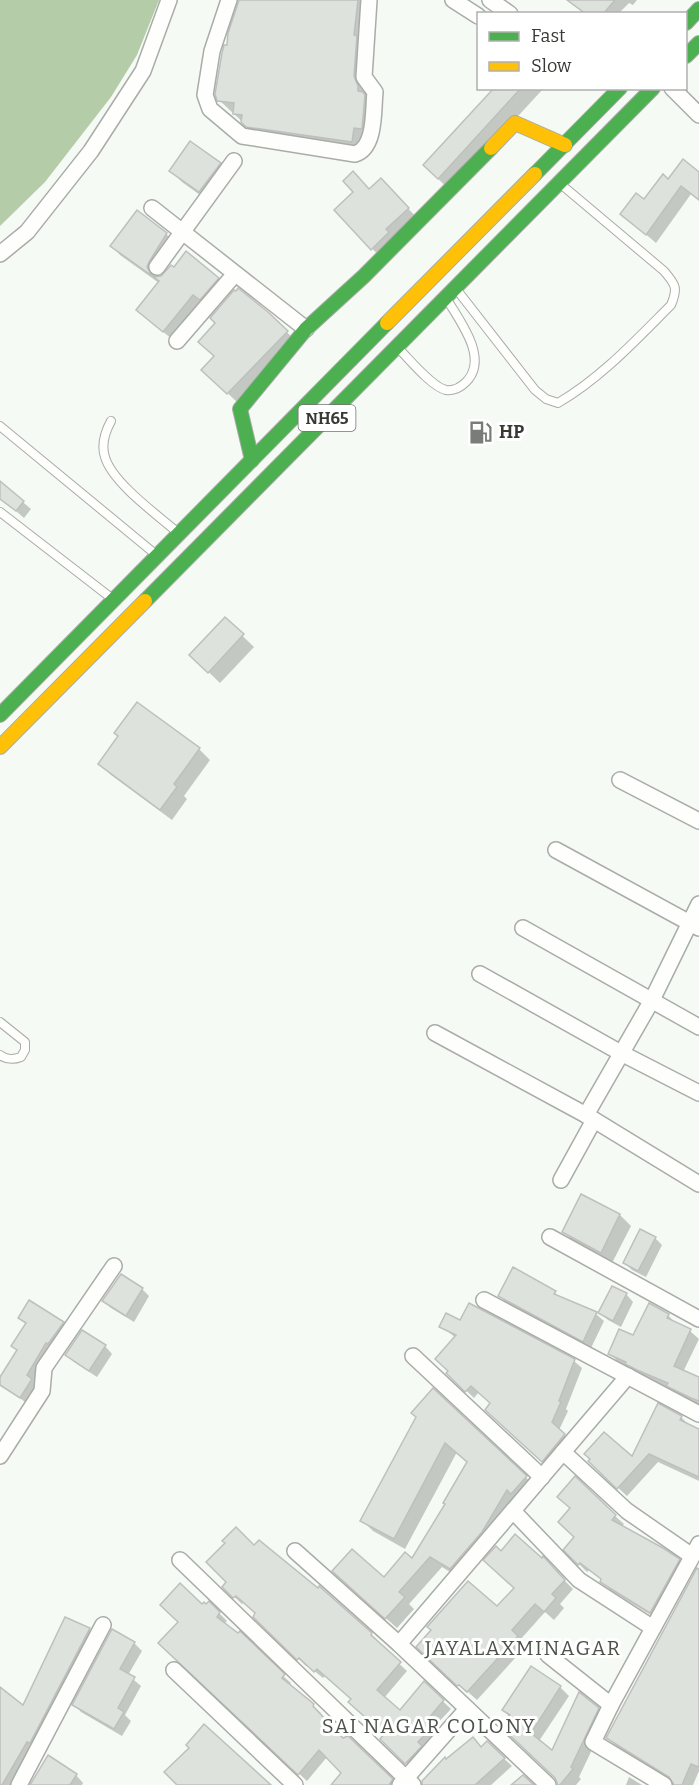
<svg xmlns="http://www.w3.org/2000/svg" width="699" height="1785" viewBox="0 0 699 1785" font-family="Bitter,serif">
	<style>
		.water { fill: #b4cca8 }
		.shadow { fill: #0003 }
		.building { fill: #dee2dd; stroke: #bdc0bc; stroke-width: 1.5 }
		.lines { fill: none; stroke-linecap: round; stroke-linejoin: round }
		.lane-casing { stroke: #a9aca8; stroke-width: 10 }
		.street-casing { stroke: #a9aca8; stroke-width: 18 }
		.fast-casing { stroke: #a9aca8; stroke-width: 16 }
		.slow-casing { stroke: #a9aca8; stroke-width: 16 }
		.lane { stroke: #fefefd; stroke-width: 8 }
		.street { stroke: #fefefd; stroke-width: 15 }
		.fast { stroke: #4caf50; stroke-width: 14 }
		.slow { stroke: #ffc107; stroke-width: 14 }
		.labels { text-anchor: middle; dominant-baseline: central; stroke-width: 6; stroke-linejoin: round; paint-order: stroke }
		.shield { fill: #fff; stroke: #727471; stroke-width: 1.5 }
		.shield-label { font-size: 16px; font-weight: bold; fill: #363934 }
		.poi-label { font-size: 18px; font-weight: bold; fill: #363934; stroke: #fff; text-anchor: start }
		.neighbourhood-label { font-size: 20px; letter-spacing: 1.5px; fill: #4b5248; stroke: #fff }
	</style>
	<rect width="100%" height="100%" fill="#f5faf4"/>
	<path class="water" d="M0,0H159L137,55L111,97L45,182L0,226Z"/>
	<g class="shadow">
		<path d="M239,0H375L369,93L379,111L376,143L369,142L367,156L263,141L219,100Z"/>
		<path d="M571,0H637L633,5L629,3L618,14H587Z"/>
		<path d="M496,88L543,89L450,190L436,177Z"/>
		<path d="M220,164L231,175L211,203L182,182L171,171Z"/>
		<path d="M699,173V200L691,194L656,243L622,214L644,201L669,181Z"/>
		<path d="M390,189L417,218L381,258L336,210L355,192Z"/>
		<path d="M166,234L175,242L157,271L156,278L218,279L226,287L172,339L146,318L159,283L120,255L112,246Z"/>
		<path d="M267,313L297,342L238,403L203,370L215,357L217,323Z"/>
		<path d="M4,486L31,509L24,518L0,497V491Z"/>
		<path d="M225,619L254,647L220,683L191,655Z"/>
		<path d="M119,736L199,749L210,760L184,796L187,799L172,820L111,775L100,764Z"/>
		<path d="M582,1196L620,1215L631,1226L612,1263L575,1243L564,1232Z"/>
		<path d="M655,1238L662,1245L646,1277L632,1270L625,1263Z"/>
		<path d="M142,1289L149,1296L134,1322L111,1308L104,1301Z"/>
		<path d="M555,1293L560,1298L596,1314L604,1321L591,1348L507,1304L500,1296Z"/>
		<path d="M626,1294L633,1302L621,1327L608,1320L600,1313Z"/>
		<path d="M469,1305L574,1361L582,1368L566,1409L568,1411L559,1430L572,1443L549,1467L494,1417L492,1404L479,1392L474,1398L448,1373L456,1338L441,1326L460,1322Z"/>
		<path d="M668,1315L676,1324L690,1331L699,1339L683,1372L699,1379V1406L677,1394L671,1389L635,1372L631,1367L618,1362L610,1353Z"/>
		<path d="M20,1318L63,1323L70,1331L54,1349L34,1382L39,1387L28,1404L0,1384V1380L18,1351L13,1346L26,1324Z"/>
		<path d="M105,1346L112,1354L97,1377L74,1362L67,1355Z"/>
		<path d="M433,1390L537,1488L461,1579L442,1567L409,1604L414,1609L397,1628L345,1582L384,1579L412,1561L447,1504L469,1462L457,1452L405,1549L373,1531L362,1520Z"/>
		<path d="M681,1417L691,1427L699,1431V1481L658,1462L627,1496L599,1470L632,1458Z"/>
		<path d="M615,1516L624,1524L621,1527L679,1560L687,1569L659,1620L610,1590L602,1580L589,1570L587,1572L565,1550Z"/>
		<path d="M255,1547L318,1590L320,1588L371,1634L379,1642L377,1643L407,1671L384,1698L400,1712L425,1684L451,1709L434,1727L440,1733L414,1770L382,1739L386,1734L352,1699L326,1675L323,1678L307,1665L306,1666L255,1616L257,1614L244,1602L242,1604L224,1587Z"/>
		<path d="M501,1553L543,1559L573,1589L560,1604L564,1608L554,1620L545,1612L520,1640L526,1646L477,1700L468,1692L467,1693L418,1647L498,1608L515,1588Z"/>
		<path d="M699,1568V1771L693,1785H675L674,1781L616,1746L608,1738Z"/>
		<path d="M209,1603L227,1621L224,1624L283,1676L291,1683L289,1686L321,1713L320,1714L343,1740L348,1738L397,1785H333L343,1773L327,1757L307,1781L167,1651L203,1606H206Z"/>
		<path d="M66,1619L89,1630L97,1637L14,1785H0V1689L24,1707Z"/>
		<path d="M134,1643L142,1651L128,1675L141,1686L125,1715L131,1721L122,1736L81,1712L74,1704Z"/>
		<path d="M560,1687L569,1696L539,1741L553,1752L598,1709L607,1718L579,1777L581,1779L576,1785H558L559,1783L504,1710Z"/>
		<path d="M487,1743L512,1766L491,1785H423L482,1748Z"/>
		<path d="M76,1775L83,1783L82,1785H32Z"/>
		<path d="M629,1777L642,1785H626Z"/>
	</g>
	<g class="building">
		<path d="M239,0H358L354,35L357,36L354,76L358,86V91L363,92L365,95L362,129L354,128L352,142L246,127L241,122L242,115L233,114L234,103L217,101L215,94L222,53L224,45H227L228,33Z"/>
		<path d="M567,0H615L603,14H586Z"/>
		<path d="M494,88H521L438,179L423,165Z"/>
		<path d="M190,141L221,163L199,192L169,171Z"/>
		<path d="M683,159L699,172V200L681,186L646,235L620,214L636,193L644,199L663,174L668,179Z"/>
		<path d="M353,171L369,189L381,178L409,208L386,229L389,232L371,250L334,210L353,192L343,181Z"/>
		<path d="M137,210L167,233L149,262L147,267L151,274L155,277L161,276L171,265L174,267L186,251L219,278L200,300L193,295L163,332L136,310L159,281L110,246Z"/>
		<path d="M238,288L268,312L288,331L227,394L201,370L214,356L198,342L215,323L210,318L234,290L236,291Z"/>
		<path d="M0,481L24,501L16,511L0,499Z"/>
		<path d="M225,617L244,634L208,673L189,655Z"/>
		<path d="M137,702L200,748L174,784L177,787L160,810L98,764L118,736L114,733Z"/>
		<path d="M581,1194L620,1214L601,1253L562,1232Z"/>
		<path d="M640,1229L656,1237L638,1271L623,1263Z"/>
		<path d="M513,1267L556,1291L554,1294L597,1312L583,1342L498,1296Z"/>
		<path d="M121,1274L143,1288L126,1316L102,1301Z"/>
		<path d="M612,1286L627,1293L613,1321L598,1313Z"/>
		<path d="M29,1300L64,1322L48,1344L46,1343L27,1375L32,1379L20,1398L0,1385V1377L17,1350L11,1346L26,1323L18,1318Z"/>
		<path d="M469,1303L575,1359L559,1401L561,1402L552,1422L565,1434L542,1462L485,1410L490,1403L471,1386L465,1392L446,1373L448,1371L435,1359L456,1335L439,1327L446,1313L460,1320Z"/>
		<path d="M649,1303L669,1314L667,1318L691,1329L674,1366L699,1377V1401L691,1398L666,1386L668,1383L637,1370L625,1364L626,1362L608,1354L619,1329L633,1335Z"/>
		<path d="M82,1330L106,1345L89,1371L65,1355Z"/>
		<path d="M433,1388L527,1476L511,1494L507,1490L482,1532L450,1569L430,1557L399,1592L405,1597L385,1619L332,1571L352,1549L384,1577L405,1552L412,1558L445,1504L443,1503L467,1462L445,1443L394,1539L360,1521L416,1417L411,1413Z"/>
		<path d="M658,1403L682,1416L680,1420L699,1429V1477L649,1454L617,1489L588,1461L590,1459L584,1454L604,1432L632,1456Z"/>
		<path d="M575,1476L616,1515L612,1520L663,1548L680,1559L650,1613L600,1582L601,1579L580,1563L578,1565L563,1550L574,1537L558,1522L570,1508L557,1497Z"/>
		<path d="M236,1527L254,1545L259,1540L318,1588L319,1586L372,1633L371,1635L401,1662L377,1690L400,1710L424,1681L444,1700L428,1719L434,1725L418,1742L422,1746L405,1764L380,1739L384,1734L348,1702L351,1699L317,1669L314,1672L299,1658L297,1660L253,1617L255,1613L236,1596L233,1598L222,1587L226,1582L206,1562L225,1543L222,1541Z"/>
		<path d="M515,1534L542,1558L543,1556L565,1580L552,1594L556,1598L544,1612L535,1604L512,1630L518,1636L467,1692L459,1685L457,1686L416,1647L431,1630L427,1627L468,1581L497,1606L514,1588L483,1560L496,1546L501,1551Z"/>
		<path d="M697,1568L699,1569V1767L691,1764L682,1785H674L669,1777L606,1738Z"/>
		<path d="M180,1583L202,1604L204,1602L206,1604L209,1601L220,1612L217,1617L238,1633L240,1631L285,1674L282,1678L314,1704L313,1706L343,1738L348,1736L393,1779L389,1785H331L341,1773L319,1750L298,1775L158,1643L178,1622L160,1605Z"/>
		<path d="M65,1617L90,1628L30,1743L27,1742L2,1785H0V1687L23,1705Z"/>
		<path d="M112,1629L135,1642L120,1669L135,1677L118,1708L124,1712L114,1729L72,1705Z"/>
		<path d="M531,1666L561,1686L531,1733L552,1750L579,1692L599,1708L571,1767L573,1769L560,1785H558L555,1778L500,1726L510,1715L502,1710Z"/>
		<path d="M204,1724L271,1785H177L164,1772L189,1748L186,1745Z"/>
		<path d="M473,1737L481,1747L487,1741L505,1758L475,1785H422V1781L445,1757L446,1759Z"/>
		<path d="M48,1755L77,1774L70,1785H30Z"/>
		<path d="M523,1775L534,1785H511Z"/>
	</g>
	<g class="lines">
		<defs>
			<g id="lane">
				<path d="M457,290L535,390L546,399L558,403C601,378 636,340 671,305C678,288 676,285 664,271L563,186"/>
				<path d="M400,350C410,360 432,387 446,390C454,391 461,387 466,382C489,359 461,323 448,301"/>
				<path d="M111,421C105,432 101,445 105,457C112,482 156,514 176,531"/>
				<path d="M0,426L154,553"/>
				<path d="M0,512L110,597"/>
				<path d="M0,1022L25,1042V1050L21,1057C13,1060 7,1060 0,1055"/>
			</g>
			<g id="street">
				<path d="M229,0L212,51L205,95L210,109L242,136L355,154C376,148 373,110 375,92L364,77L369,0"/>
				<path d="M453,0L478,16"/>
				<path d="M490,0L510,14"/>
				<path d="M672,88L699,115"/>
				<path d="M152,208L306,329"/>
				<path d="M0,254L27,232L91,151L143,71L169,0"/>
				<path d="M157,267L234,161"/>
				<path d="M177,341L234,275"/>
				<path d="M620,780L699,821"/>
				<path d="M556,850L699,928"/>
				<path d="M523,928L699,1027"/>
				<path d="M480,974L621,1053L699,1093"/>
				<path d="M435,1033L586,1115L699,1184"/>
				<path d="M586,1115L652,1000L699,904"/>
				<path d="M561,1180L594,1120"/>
				<path d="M550,1237L699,1319"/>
				<path d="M484,1300L699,1414"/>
				<path d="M413,1356L542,1477"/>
				<path d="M563,1452L627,1511L692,1556"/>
				<path d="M0,1456L42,1391L44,1368L114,1266"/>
				<path d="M513,1511L579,1580L653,1628"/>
				<path d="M295,1551L399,1644L548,1785"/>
				<path d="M180,1560L413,1785"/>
				<path d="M399,1644L628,1376"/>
				<path d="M548,1655L611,1705"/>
				<path d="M174,1670L295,1785"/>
				<path d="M19,1785L103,1625"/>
				<path d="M400,1785L467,1709"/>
				<path d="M664,1785L593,1742L611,1705L699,1544"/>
			</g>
			<g id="fast">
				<path d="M686,23L699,9"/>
				<path d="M686,56L699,43"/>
				<path d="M535,174L620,88"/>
				<path d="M252,460L240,409L306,329L364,276L491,148"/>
				<path d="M145,601L653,88"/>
				<path d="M0,715L387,323"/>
			</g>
			<g id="slow">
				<path d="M491,148L515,123L565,145"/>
				<path d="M387,323L535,174"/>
				<path d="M0,747L145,601"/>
			</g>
		</defs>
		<use href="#lane" class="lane-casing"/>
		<use href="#street" class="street-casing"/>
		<use href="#fast" class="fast-casing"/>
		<use href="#slow" class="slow-casing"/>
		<use href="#lane" class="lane"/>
		<use href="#street" class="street"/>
		<use href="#fast" class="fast"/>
		<use href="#slow" class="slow"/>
	</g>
	<defs>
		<symbol id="fuel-bare" viewBox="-9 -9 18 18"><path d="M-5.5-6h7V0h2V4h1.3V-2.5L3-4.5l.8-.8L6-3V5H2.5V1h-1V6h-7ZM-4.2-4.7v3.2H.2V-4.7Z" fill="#797d77" stroke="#fff" stroke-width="2.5" paint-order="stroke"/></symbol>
	</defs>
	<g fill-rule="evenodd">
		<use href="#fuel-bare" x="464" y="416" width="33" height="33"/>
	</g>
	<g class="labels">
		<rect class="shield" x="298.5" y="405" width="57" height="26" rx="4.5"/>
		<g class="shield-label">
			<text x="327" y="418">NH65</text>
		</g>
		<g class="poi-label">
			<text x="499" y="432">HP</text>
		</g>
		<g class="neighbourhood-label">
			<text x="523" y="1648">JAYALAXMINAGAR</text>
			<text x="429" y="1726">SAI NAGAR COLONY</text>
		</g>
	</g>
	<rect x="477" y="12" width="210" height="78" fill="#ffffff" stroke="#afb0ae" stroke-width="1.5"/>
	<rect x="489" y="32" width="30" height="9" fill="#4caf50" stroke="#afb0ae" stroke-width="1.5"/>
	<text x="531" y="42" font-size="18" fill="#363934">Fast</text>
	<rect x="489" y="62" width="30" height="9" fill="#ffc107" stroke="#afb0ae" stroke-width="1.5"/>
	<text x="531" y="72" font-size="18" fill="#363934">Slow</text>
</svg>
